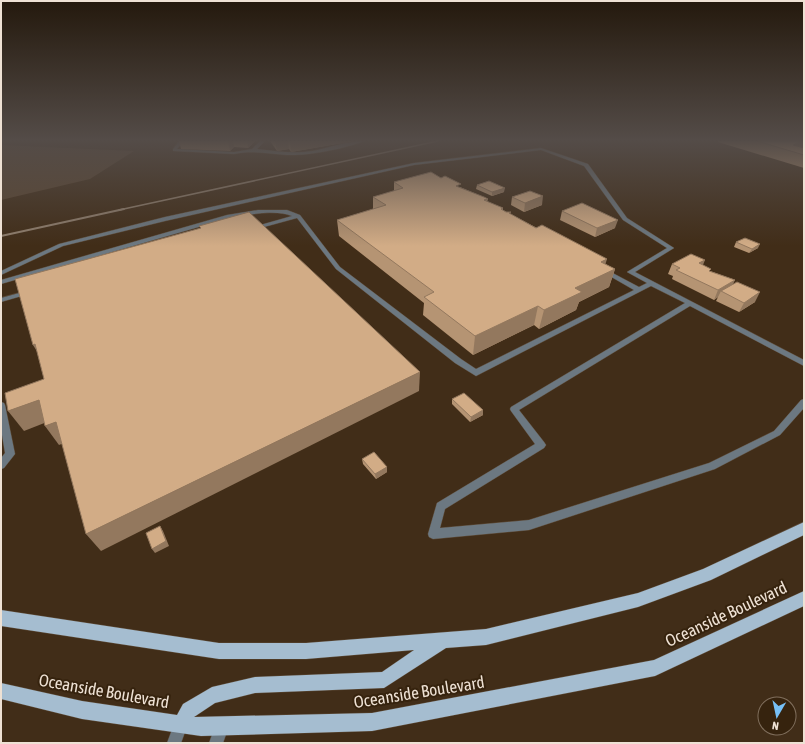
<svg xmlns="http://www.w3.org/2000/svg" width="805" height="744" viewBox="0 0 805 744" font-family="'Asap Condensed',sans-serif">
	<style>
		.green { fill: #5b4631 }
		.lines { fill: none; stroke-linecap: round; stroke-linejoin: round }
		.lane-casing { stroke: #5d4a36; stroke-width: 1 }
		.primary-casing { stroke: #5d4a36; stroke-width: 1 }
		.lane { fill: #6c7881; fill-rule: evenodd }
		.primary { fill: #a5bdd0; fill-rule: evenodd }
		.rail-far1 { stroke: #907f6e; stroke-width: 1.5 }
		.rail { stroke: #907f6e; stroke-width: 2 }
		.wall { fill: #b59473 }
		.shaded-wall { fill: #93785e }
		.building { fill: #d2ac86; stroke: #93785e }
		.labels { text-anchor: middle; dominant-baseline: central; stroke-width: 4; stroke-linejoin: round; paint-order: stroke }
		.near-street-label { font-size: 17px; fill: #eee1d4; stroke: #36230e }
	</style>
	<rect width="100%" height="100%" fill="#412d18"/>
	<path class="green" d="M1,145L134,151L90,179L1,200Z"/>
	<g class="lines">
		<defs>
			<g id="lane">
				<path d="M179,141H184L177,149L234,152L252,149L260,141H265L257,149C276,151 293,154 312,151C329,148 346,141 364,141C345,149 307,156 287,155C269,154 252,150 234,154L173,151V149Z"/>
				<path d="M541,148L588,164L627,218L674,248L635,272L804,360V366L690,306L519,410L544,442L546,445L544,448L445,509L440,528L529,520L709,463L774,431L801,400L804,399V408L780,435L715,469L529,530L433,539L429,537L428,534L437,503L535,444L511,411L510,409L511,407L685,303L651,286L476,376L455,363L336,269L297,218L253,230L250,228L292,216C275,209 248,215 230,218L1,284V280L227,215L258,210H287L300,215L340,267L461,359L476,369L634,290L601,271V269H605L639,287L647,283L627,272L667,248L623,220L584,166L541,150L414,165L165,221L63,246L3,274L1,275V271L59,244L165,217L414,163Z"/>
				<path d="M30,290L33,292L32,293L1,302V298Z"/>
				<path d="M1,402L4,403L5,405L15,454L4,468L1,469V458L5,453L1,429Z"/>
				<path d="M181,717L186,719L188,724L181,743H167L176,719Z"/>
				<path d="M222,719L227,721L229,726L223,743H209L217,721Z"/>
			</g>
			<path id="primary" d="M804,522V535L711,580L638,607L486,645L446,648L384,688L255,693L215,703L194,717L372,713L654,660L804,591V606L655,676L372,731L201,736L82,719L1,699V683L82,701L177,715L183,704L212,687L255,677L382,672L414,650L306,659H219L1,626V610L219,643H306L486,629L638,593L703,569Z"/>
		</defs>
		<use href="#lane" class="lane-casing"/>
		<use href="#primary" class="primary-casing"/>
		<use href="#lane" class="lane"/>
		<use href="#primary" class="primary"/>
		<path class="rail-far1" d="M119,210L438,141"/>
		<path class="rail" d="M1,236L124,209"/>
	</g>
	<g class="wall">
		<path d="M179,141H255L248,148L234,147L230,151L181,149Z"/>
		<path d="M270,141H354L291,152L289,149L277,151Z"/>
		<path d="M718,141H804V168L718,142Z"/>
		<path d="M394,182L460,187L488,199L487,202L503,208V210L615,269L609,287L579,302L576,310L539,329L534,325L473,355L423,315L424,303L339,236L337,220L373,209V197L394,191Z"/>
		<path d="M477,185L504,192L492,196L476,189Z"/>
		<path d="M512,197L542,205L524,212L511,205Z"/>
		<path d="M562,211L615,228L595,237L560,220Z"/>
		<path d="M736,242L758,248L749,253L734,247Z"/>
		<path d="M672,264L703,265L710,271L735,280L732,284L755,302L739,312L716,301L718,297L714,300L672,279L673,276L668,274Z"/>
		<path d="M452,399L483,410V415L470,422L452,404Z"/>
		<path d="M362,459L387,472L376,479L363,464Z"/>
	</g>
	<g class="shaded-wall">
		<path d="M228,141H233L234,147L230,151Z"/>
		<path d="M247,141H255L248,148Z"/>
		<path d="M275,141H288L289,149L277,151Z"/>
		<path d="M354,141L291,152L290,142Z"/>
		<path d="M801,141H804V149L793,145Z"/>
		<path d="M505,188L504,192L492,196V192Z"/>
		<path d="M543,196L542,205L524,212L525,203Z"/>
		<path d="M618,220L615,228L595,237L597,228Z"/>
		<path d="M760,244L758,248L749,253L752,249Z"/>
		<path d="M607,259L602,275L615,269L609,287L579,302L576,310L539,329L544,310L575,288L601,262Z"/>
		<path d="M705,260L701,270L699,263Z"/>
		<path d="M735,280L730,290L721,291L718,297L714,300L718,290Z"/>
		<path d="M760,292L755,302L739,312L744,303Z"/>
		<path d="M538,306L534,325L473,355L475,336Z"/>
		<path d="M35,344L45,364L33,345Z"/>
		<path d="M420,372L419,391L101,551L86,534Z"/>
		<path d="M39,400L52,420L24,431L8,411Z"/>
		<path d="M483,410V415L470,422L471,417Z"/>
		<path d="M56,422L69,441L59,445L45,426Z"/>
		<path d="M387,467V472L376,479L375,474Z"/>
		<path d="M160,526L163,531L169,546L155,553L152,549Z"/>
	</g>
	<g class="building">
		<path d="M757,141H801L793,145L804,148V155Z"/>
		<path d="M431,172L441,178L445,176L461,184L456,186L484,197L488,199L484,200L503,208L501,209L506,212H511L509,213L536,228L542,225L607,259L601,262L615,269L575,288L582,292L544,310L538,306L475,336L424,297L434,292L337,220L386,205L373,197L403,188L394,182Z"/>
		<path d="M489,181L505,188L492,192L477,185Z"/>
		<path d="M530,191L543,196L525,203L512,197Z"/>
		<path d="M582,203L618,220L597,228L562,211Z"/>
		<path d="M249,212L420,372L86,534L56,422L45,426L39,400L8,411L5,393L44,379L35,344L33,345L15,279L201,228L199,226Z"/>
		<path d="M745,238L760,244L752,249L736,242Z"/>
		<path d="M691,254L705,260L699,263L711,269L709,271L735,280L718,290L676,270L680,268L672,264Z"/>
		<path d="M737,282L760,292L744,303L721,291Z"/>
		<path d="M464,393L483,410L471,417L452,399Z"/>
		<path d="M374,452L387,467L375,474L362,459Z"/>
		<path d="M160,526L166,541L152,549L146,533Z"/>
	</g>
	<linearGradient id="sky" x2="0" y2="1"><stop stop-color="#24190d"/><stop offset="0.57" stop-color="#544c48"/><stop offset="1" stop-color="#544c48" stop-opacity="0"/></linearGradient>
	<rect width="805" height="246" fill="url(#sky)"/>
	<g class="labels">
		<g class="near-street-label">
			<text transform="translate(726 614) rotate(-25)">Oceanside Boulevard</text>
			<text transform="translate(104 691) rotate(10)">Oceanside Boulevard</text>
			<text transform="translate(419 692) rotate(-9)">Oceanside Boulevard</text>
		</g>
	</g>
	<rect width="805" height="744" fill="none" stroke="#eee1d4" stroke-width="4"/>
	<g transform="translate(777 716) rotate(189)"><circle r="19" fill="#36230e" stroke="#806f5d"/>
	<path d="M0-3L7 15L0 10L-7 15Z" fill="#76c0f7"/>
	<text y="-6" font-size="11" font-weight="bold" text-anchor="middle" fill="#eee1d4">N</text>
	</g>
</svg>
